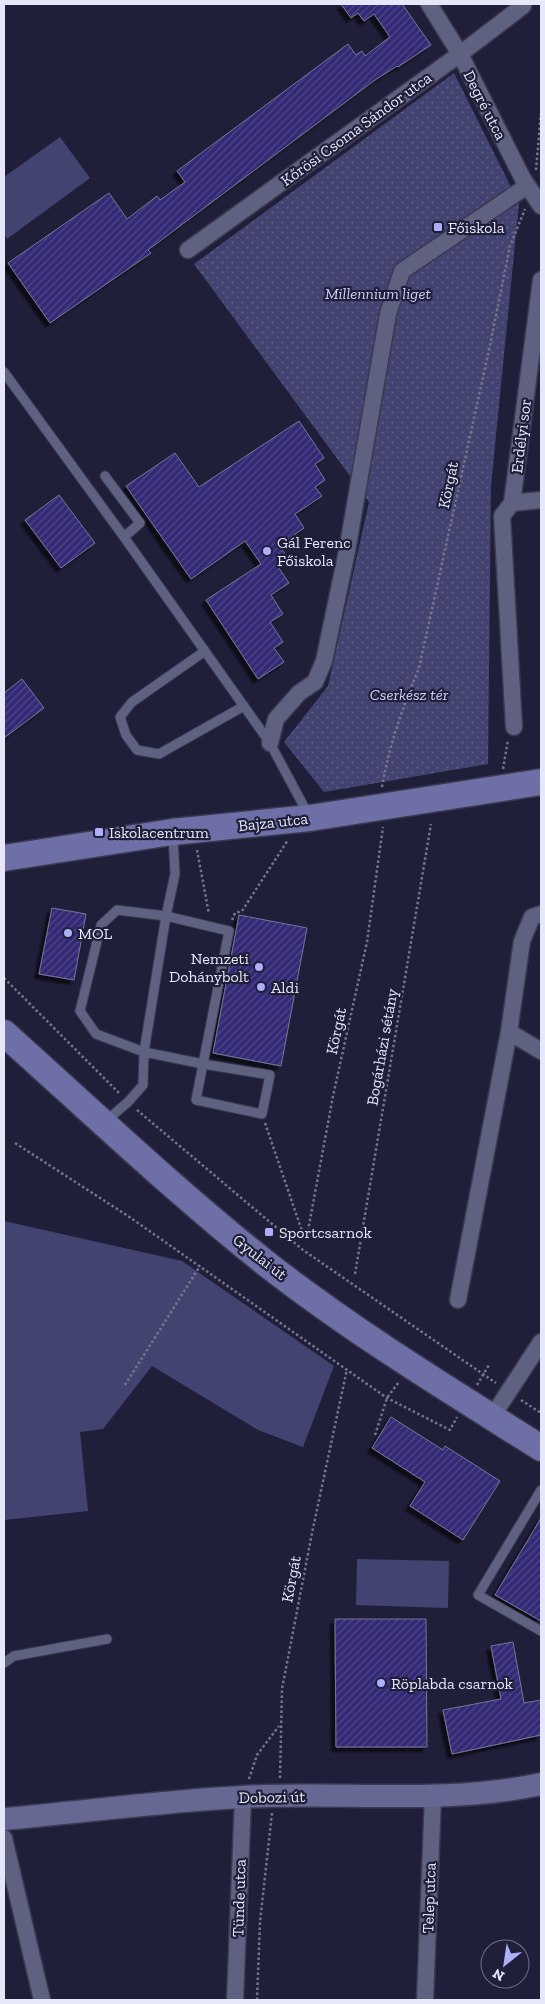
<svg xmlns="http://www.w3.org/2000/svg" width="545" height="2004" viewBox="0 0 545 2004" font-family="'Zilla Slab',serif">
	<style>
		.grass { fill: #434371 }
		.park { fill: url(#park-dots) }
		.building { fill: url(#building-hatch); stroke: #757797; filter: url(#shadow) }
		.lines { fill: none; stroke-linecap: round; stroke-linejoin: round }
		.service-casing { stroke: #3a3950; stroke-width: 11 }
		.minor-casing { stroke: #3a3950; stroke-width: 19 }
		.secondary-casing { stroke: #3a3950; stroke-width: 25 }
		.primary-casing { stroke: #3a3950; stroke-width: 29 }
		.path { stroke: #75758c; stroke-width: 2.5; stroke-dasharray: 2.5 2.5; stroke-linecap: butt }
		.service { stroke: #5f6180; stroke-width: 9 }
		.minor { stroke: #5f6180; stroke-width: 16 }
		.secondary { stroke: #666893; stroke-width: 22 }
		.primary { stroke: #6e6fa6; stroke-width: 26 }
		.poi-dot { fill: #adaffb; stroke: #201f3a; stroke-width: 2 }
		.labels { text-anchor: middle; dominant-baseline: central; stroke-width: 4.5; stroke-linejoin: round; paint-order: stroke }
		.street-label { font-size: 16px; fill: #e6e7f9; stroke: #201f3a }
		.poi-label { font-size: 16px; fill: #e6e7f9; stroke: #201f3a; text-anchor: start }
		.park-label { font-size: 16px; font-style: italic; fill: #ced1fe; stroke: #201f3a }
	</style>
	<defs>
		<pattern id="park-dots" width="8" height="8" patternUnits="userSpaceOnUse" patternTransform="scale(1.25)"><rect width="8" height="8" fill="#434371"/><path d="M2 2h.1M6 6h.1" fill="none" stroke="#5e5e86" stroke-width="1.8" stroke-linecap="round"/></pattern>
		<pattern id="building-hatch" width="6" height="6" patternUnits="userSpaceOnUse" patternTransform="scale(1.25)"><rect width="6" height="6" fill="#322975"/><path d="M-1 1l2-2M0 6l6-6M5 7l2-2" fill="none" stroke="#504889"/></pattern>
		<filter id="shadow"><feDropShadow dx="-4.5" dy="4.5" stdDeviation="1" flood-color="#0009"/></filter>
	</defs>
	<rect width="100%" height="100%" fill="#201f3a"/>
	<g class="grass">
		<path d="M60,137L90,178L7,239L4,234V177Z"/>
		<path d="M4,1221L182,1261L334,1366L303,1447L258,1430L152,1366L103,1429L80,1432L88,1511L4,1520Z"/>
		<path d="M357,1559L449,1561L448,1608L356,1605Z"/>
	</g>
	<path class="park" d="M454,73L519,203L491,486L488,764L324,792L284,742L328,686L369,502L194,264Z"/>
	<g class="building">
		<path d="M341,4H402L431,45L398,67L397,66L375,80L148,250L151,253L50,323L8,263L109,193L127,219L157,196L160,200L185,182L177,171L348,44L356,55L362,51L365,56L390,37L374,14L364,21L358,13L351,18Z"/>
		<path d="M299,421L324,458L315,464L325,480L315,487L322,496L295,514L304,528L279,545L287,557L276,564L289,583L271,595L283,614L270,622L283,642L274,648L284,662L258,679L206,600L261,564L245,541L191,579L126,486L175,453L199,487Z"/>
		<path d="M59,495L95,543L61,568L25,520Z"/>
		<path d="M22,679L44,708L4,738V693Z"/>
		<path d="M52,908L86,914L74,980L39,974Z"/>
		<path d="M239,915L307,928L281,1066L213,1053Z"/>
		<path d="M391,1417L443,1450L445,1446L500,1481L463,1540L410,1506L425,1482L372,1448Z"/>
		<path d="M541,1518V1621L495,1595Z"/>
		<path d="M335,1619H426L427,1747H336Z"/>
		<path d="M513,1642L524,1703L541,1700V1735L452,1754L443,1710L501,1699L491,1646Z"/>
	</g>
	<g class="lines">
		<defs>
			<g id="service">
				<path d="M4,372L124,537L270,743L309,816"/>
				<path d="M105,476L140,523L124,537"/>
				<path d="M205,651L132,702L120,717L126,735L137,750L159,754L244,706"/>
				<path d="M117,910L166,916L229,931L203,1064L144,1052L96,1034L80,1011L101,925Z"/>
				<path d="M203,1064L270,1075L262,1114L196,1100Z"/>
				<path d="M106,1121L128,1102L143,1085L144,1052L166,916L175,874L173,835"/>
				<path d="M541,1490L478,1595L541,1631"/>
				<path d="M4,1663L14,1656L107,1639"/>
			</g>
			<g id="minor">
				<path d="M429,4L460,54L523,179L541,206"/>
				<path d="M188,250L460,54L523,6"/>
				<path d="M512,503L541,280"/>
				<path d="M514,727L502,516L512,503L541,500"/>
				<path d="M270,743L276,719L299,693L315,682L324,661L347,551L388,314L402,271L527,186"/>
				<path d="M509,1032L541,1051"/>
				<path d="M458,1300L509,1032L522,941L532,917L541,914"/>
				<path d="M492,1417L541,1342"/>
				<path d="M4,1838L42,2000"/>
				<path d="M235,2000L243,1797"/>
				<path d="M425,2000L433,1796"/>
			</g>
			<path id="secondary" d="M4,1819C83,1812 163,1801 242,1797C342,1791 443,1805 541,1784"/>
			<g id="primary">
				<path d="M4,858L172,832L310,818L541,782"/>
				<path d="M4,1033C91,1111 176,1192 268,1265C354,1332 449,1390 541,1448"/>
			</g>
		</defs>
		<use href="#service" class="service-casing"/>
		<use href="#minor" class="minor-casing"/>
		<use href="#secondary" class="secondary-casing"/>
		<use href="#primary" class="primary-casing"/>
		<g class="path">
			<path d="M536,170L541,113"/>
			<path d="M503,769L508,740"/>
			<path d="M382,787C389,745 403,707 419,668L489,350L510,246L525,209"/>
			<path d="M197,850L209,914"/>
			<path d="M232,920L235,913L242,911L288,840"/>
			<path d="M4,978L120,1094"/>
			<path d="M137,1110L303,1250L496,1383"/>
			<path d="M265,1123L302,1231"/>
			<path d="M15,1143L128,1216L387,1398L450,1430L457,1417"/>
			<path d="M307,1236L333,1096L367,942L383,827"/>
			<path d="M355,1274L431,824"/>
			<path d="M125,1385L200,1266"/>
			<path d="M477,1385L489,1365"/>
			<path d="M521,1400L541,1413"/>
			<path d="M375,1435L387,1398L399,1382"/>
			<path d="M280,1778L282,1689L312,1533L347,1369"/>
			<path d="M249,1779L257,1755L279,1726"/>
			<path d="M257,2000L260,1922L272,1813"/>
		</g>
		<use href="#service" class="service"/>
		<use href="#minor" class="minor"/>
		<use href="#secondary" class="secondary"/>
		<use href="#primary" class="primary"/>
	</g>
	<g class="poi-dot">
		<rect x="433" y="222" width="10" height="10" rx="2.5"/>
		<circle cx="267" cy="551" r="5"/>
		<rect x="94" y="827" width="10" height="10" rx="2.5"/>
		<circle cx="68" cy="933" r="5"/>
		<circle cx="259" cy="967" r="5"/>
		<circle cx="261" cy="987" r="5"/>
		<rect x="264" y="1227" width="10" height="10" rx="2.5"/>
		<circle cx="381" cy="1683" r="5"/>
	</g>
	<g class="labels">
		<g class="street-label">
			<text transform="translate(485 105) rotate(63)">Degré utca</text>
			<text transform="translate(356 129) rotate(-36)">Kőrösi Csoma Sándor utca</text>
			<text transform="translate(521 436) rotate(-83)">Erdélyi sor</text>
			<text transform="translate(448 485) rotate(-78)">Körgát</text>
			<text transform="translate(273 822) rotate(-6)">Bajza utca</text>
			<text transform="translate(336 1031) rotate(-78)">Körgát</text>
			<text transform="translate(382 1047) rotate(-80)">Bogárházi sétány</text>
			<text transform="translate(260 1257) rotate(38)">Gyulai út</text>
			<text transform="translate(291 1579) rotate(-79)">Körgát</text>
			<text transform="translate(272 1797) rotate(-1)">Dobozi út</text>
			<text transform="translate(239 1898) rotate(-88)">Tünde utca</text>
			<text transform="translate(429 1898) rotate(-88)">Telep utca</text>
		</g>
		<g class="poi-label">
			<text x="448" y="227">Főiskola</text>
			<text x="277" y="542">Gál Ferenc<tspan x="277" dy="18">Főiskola</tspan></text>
			<text x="109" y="832">Iskolacentrum</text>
			<text x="78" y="933">MOL</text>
			<text x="249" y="958" text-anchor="end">Nemzeti<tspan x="249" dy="18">Dohánybolt</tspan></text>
			<text x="271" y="987">Aldi</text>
			<text x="279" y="1232">Sportcsarnok</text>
			<text x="391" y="1683">Röplabda csarnok</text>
		</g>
		<g class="park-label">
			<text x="378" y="293">Millennium liget</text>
			<text x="409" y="694">Cserkész tér</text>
		</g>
	</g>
	<rect width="545" height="2004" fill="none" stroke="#e6e7f9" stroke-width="10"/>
	<g transform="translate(505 1964) rotate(210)"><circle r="24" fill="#201f3a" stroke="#6f6f86"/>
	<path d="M0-4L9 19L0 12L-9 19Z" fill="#adaffb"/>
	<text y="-8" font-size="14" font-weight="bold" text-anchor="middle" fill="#e6e7f9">N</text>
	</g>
</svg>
